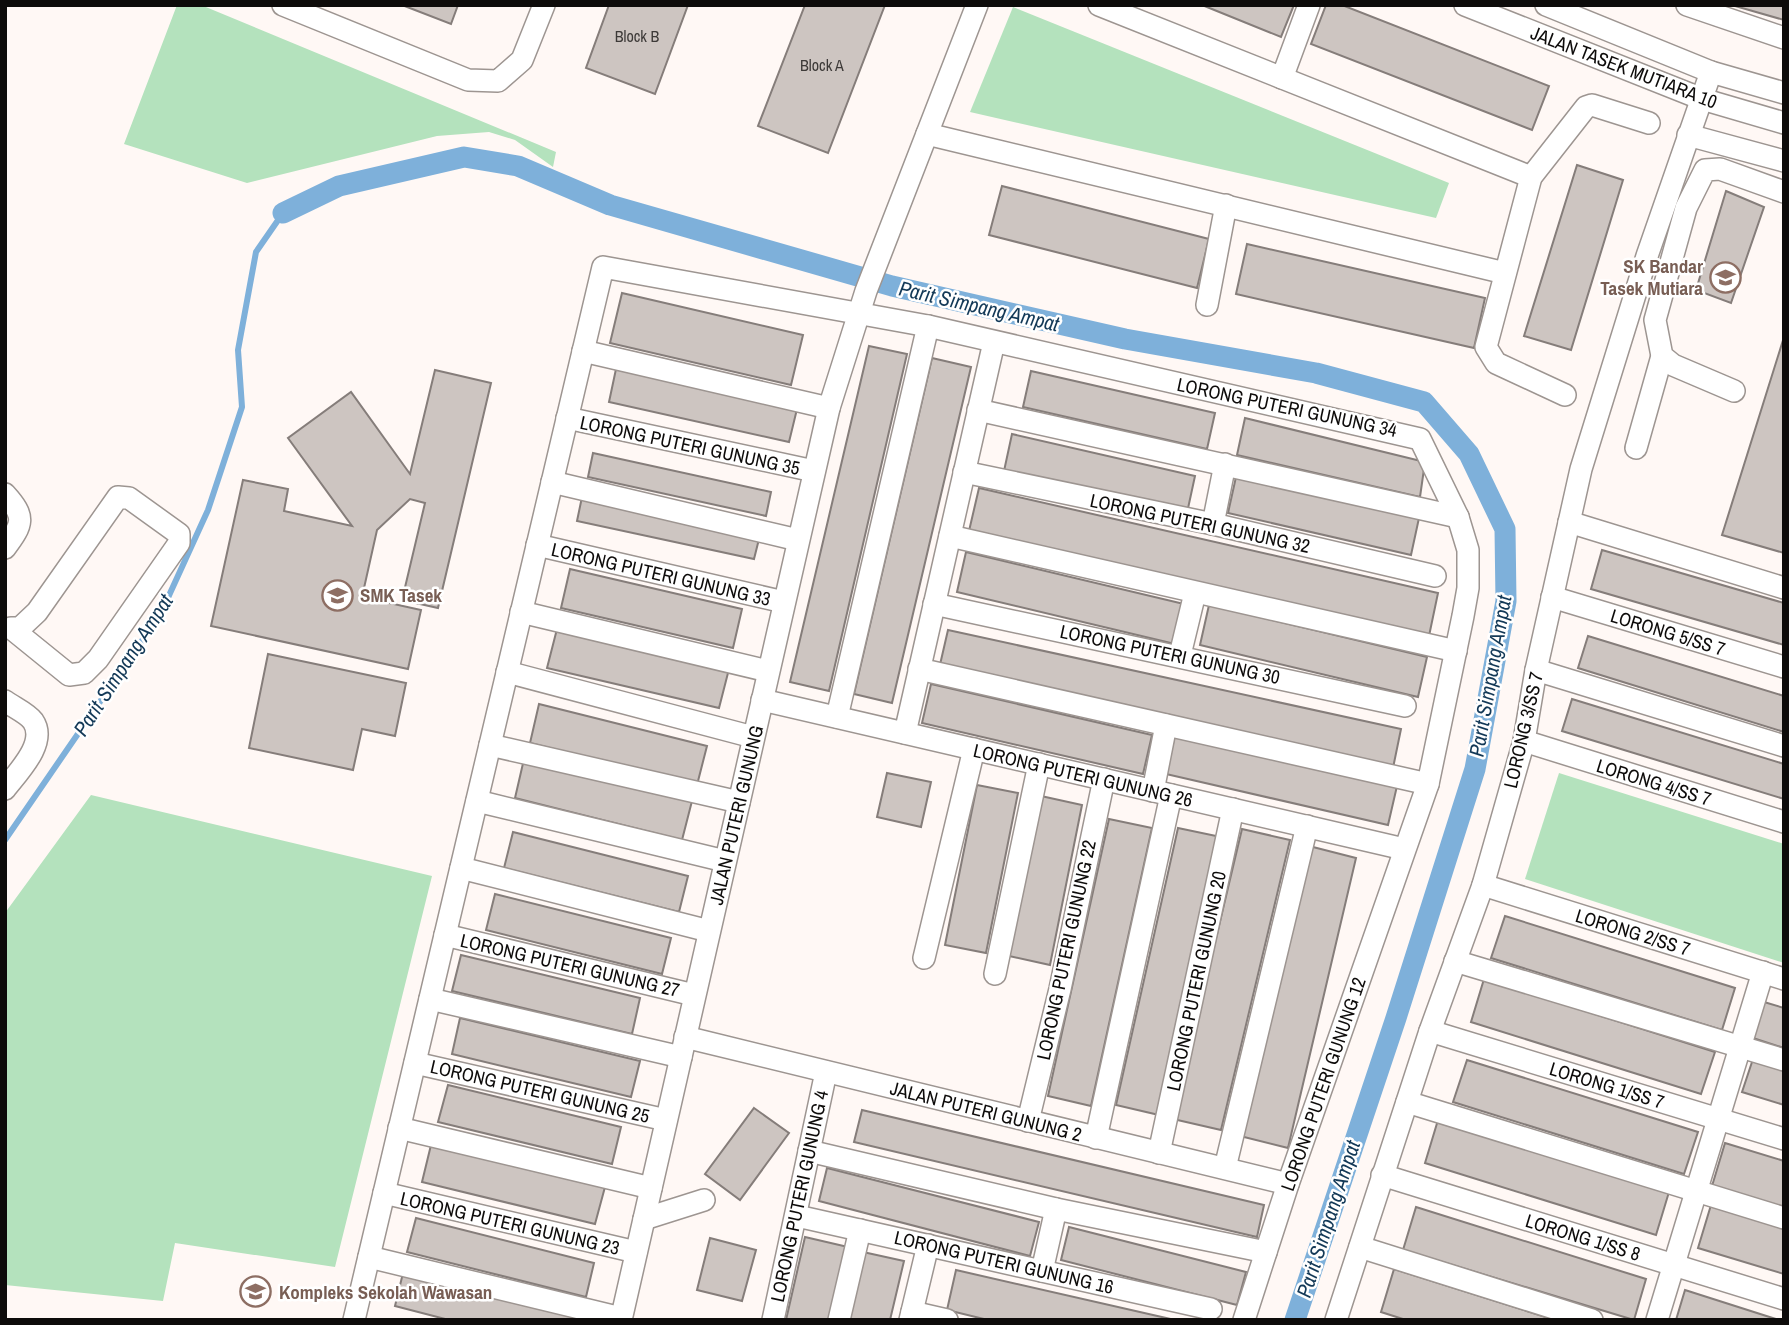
<svg xmlns="http://www.w3.org/2000/svg" width="1789" height="1325" viewBox="0 0 1789 1325" font-family="'Archivo Narrow',sans-serif">
	<style>
		.green { fill: #b4e2bd }
		.lines { fill: none; stroke-linecap: round; stroke-linejoin: round }
		.stream { stroke: #7eb0da; stroke-width: 6 }
		.canal { stroke: #7eb0da; stroke-width: 21 }
		.building { fill: #cdc5c1; stroke: #857d7a; stroke-width: 2 }
		.minor-casing { stroke: #9d9591; stroke-width: 24 }
		.minor { stroke: #fff; stroke-width: 21 }
		.labels { text-anchor: middle; dominant-baseline: central; stroke-width: 5; stroke-linejoin: round; paint-order: stroke }
		.number-label { font-size: 16px; fill: #3d3a38 }
		.street-label { font-size: 19px; fill: #0d0b0a; stroke: #fff }
		.education-label { font-size: 19px; font-weight: bold; fill: #785e54; stroke: #fff; text-anchor: start }
		.water-label { font-size: 21px; font-style: italic; fill: #133957; stroke: #fff }
	</style>
	<rect width="100%" height="100%" fill="#fff8f5"/>
	<g class="green">
		<path d="M177,5H201L556,152L553,167L515,140L489,132L437,136L247,183L124,144Z"/>
		<path d="M1013,7L1449,183L1436,218L970,112Z"/>
		<path d="M1559,773L1784,844V963L1525,879Z"/>
		<path d="M91,795L432,876L335,1267L175,1243L163,1301L5,1285V913Z"/>
	</g>
	<g class="lines">
		<path class="stream" d="M5,840L161,613L208,510L242,407L238,350L256,252L283,213"/>
		<path class="canal" d="M283,213L339,186L464,157L518,166L610,205L892,286L1125,339L1316,373L1424,402L1469,454L1505,529L1506,601L1475,769L1396,1018L1295,1320"/>
	</g>
	<g class="building">
		<path d="M402,5H458L451,24Z"/>
		<path d="M609,5H688L655,94L586,68Z"/>
		<path d="M805,5H885L828,153L758,126Z"/>
		<path d="M1202,5H1294L1281,37Z"/>
		<path d="M1326,5H1342L1549,86L1532,130L1311,44Z"/>
		<path d="M1784,5V20L1735,6V5Z"/>
		<path d="M1577,165L1623,180L1571,350L1524,336Z"/>
		<path d="M1002,186L1209,239L1197,288L989,235Z"/>
		<path d="M1726,191L1764,207L1731,303L1696,290Z"/>
		<path d="M1247,244L1485,298L1474,348L1236,294Z"/>
		<path d="M622,293L803,335L791,385L610,343Z"/>
		<path d="M1784,337V553L1722,535Z"/>
		<path d="M869,346L907,354L829,691L790,682Z"/>
		<path d="M932,358L971,367L892,703L854,694Z"/>
		<path d="M616,369L797,409L789,442L609,402Z"/>
		<path d="M435,370L491,383L438,608L402,600L425,503L410,499L377,530L362,597L421,610L408,669L211,626L243,480L288,489L284,511L352,526L288,438L351,392L410,474Z"/>
		<path d="M1031,371L1215,413L1207,449L1023,407Z"/>
		<path d="M1245,418L1425,462L1420,497L1237,455Z"/>
		<path d="M1012,434L1195,476L1187,513L1004,471Z"/>
		<path d="M593,453L771,492L766,516L588,477Z"/>
		<path d="M1236,477L1419,518L1411,555L1228,513Z"/>
		<path d="M979,488L1438,593L1429,636L969,531Z"/>
		<path d="M582,497L760,535L754,559L577,521Z"/>
		<path d="M1602,550L1784,603V645L1591,589Z"/>
		<path d="M966,552L1184,604L1175,644L957,592Z"/>
		<path d="M570,569L742,609L733,648L561,608Z"/>
		<path d="M1209,605L1427,657L1418,697L1200,645Z"/>
		<path d="M557,629L729,669L719,708L547,668Z"/>
		<path d="M948,630L1401,729L1393,768L939,669Z"/>
		<path d="M1588,636L1784,696V732L1578,668Z"/>
		<path d="M268,654L406,683L395,736L362,729L353,770L249,748Z"/>
		<path d="M931,684L1152,735L1143,774L922,723Z"/>
		<path d="M1572,699L1784,764V799L1562,731Z"/>
		<path d="M539,704L707,746L697,785L530,743Z"/>
		<path d="M1175,735L1397,786L1388,825L1166,774Z"/>
		<path d="M524,759L692,801L682,840L515,798Z"/>
		<path d="M887,773L931,782L921,827L877,817Z"/>
		<path d="M977,785L1018,793L986,953L945,945Z"/>
		<path d="M1041,796L1082,805L1050,965L1009,956Z"/>
		<path d="M1109,819L1152,828L1091,1106L1048,1096Z"/>
		<path d="M1178,828L1221,837L1159,1115L1116,1105Z"/>
		<path d="M1242,829L1290,840L1221,1130L1173,1119Z"/>
		<path d="M513,832L688,876L679,912L504,868Z"/>
		<path d="M1309,846L1356,858L1288,1148L1240,1136Z"/>
		<path d="M495,894L671,938L662,974L486,930Z"/>
		<path d="M1505,916L1735,988L1722,1030L1491,958Z"/>
		<path d="M461,955L640,998L632,1034L452,991Z"/>
		<path d="M1484,979L1715,1052L1701,1094L1471,1022Z"/>
		<path d="M1764,1002L1784,1008V1048L1753,1038Z"/>
		<path d="M460,1018L640,1061L631,1097L452,1054Z"/>
		<path d="M1754,1056L1784,1066V1105L1742,1092Z"/>
		<path d="M1467,1060L1698,1132L1684,1174L1453,1102Z"/>
		<path d="M448,1085L621,1127L612,1164L438,1122Z"/>
		<path d="M754,1108L789,1133L740,1200L705,1174Z"/>
		<path d="M862,1110L1264,1205L1257,1237L854,1142Z"/>
		<path d="M1438,1120L1669,1192L1656,1235L1425,1163Z"/>
		<path d="M1725,1143L1784,1161V1208L1712,1186Z"/>
		<path d="M431,1145L605,1187L595,1224L422,1182Z"/>
		<path d="M827,1168L1039,1222L1030,1256L819,1201Z"/>
		<path d="M1711,1205L1784,1227V1274L1698,1248Z"/>
		<path d="M1416,1207L1646,1279L1634,1320L1403,1250Z"/>
		<path d="M416,1218L594,1263L586,1297L407,1252Z"/>
		<path d="M1069,1227L1246,1272L1237,1305L1061,1260Z"/>
		<path d="M805,1237L848,1247L831,1320H786Z"/>
		<path d="M710,1238L756,1250L742,1301L697,1290Z"/>
		<path d="M863,1252L904,1261L890,1320H847Z"/>
		<path d="M1394,1269L1555,1320H1406L1381,1312Z"/>
		<path d="M956,1270L1175,1320H988L947,1310Z"/>
		<path d="M403,1273L582,1318V1320H449L395,1306Z"/>
		<path d="M1685,1290L1779,1320H1676Z"/>
	</g>
	<g class="lines">
		<defs>
			<g id="minor">
				<path d="M283,5L468,80L498,81L522,60L544,5"/>
				<path d="M1099,5L1531,177"/>
				<path d="M1465,5L1702,99L1784,123"/>
				<path d="M1546,5L1711,72L1784,93"/>
				<path d="M1687,5L1784,38"/>
				<path d="M1282,78L1309,5"/>
				<path d="M927,134L1505,273"/>
				<path d="M1688,135L1784,161"/>
				<path d="M1207,305L1226,205"/>
				<path d="M583,351L829,408"/>
				<path d="M1734,391L1673,365L1662,356L1655,320L1686,208L1705,170L1720,169L1784,192"/>
				<path d="M1565,395L1496,363L1486,347L1531,177L1586,107L1592,105L1649,123"/>
				<path d="M978,410L1458,517"/>
				<path d="M567,418L814,471"/>
				<path d="M1636,448L1662,356"/>
				<path d="M964,472L1213,524L1435,576"/>
				<path d="M552,482L798,540"/>
				<path d="M5,494C26,517 23,524 5,548"/>
				<path d="M118,497L129,498L179,534V543L98,659L84,673L69,675L11,628H20L37,612Z"/>
				<path d="M1569,522L1784,588"/>
				<path d="M1213,524L1225,464"/>
				<path d="M950,536L1456,651"/>
				<path d="M537,545L784,602"/>
				<path d="M1552,597L1784,667"/>
				<path d="M934,604L1405,706"/>
				<path d="M521,612L768,671"/>
				<path d="M1180,655L1195,593"/>
				<path d="M919,669L1428,784"/>
				<path d="M1536,670L1784,746"/>
				<path d="M507,672L753,737"/>
				<path d="M762,700L1404,849"/>
				<path d="M5,701C13,707 27,713 33,721C48,743 17,773 5,789"/>
				<path d="M837,717L928,326"/>
				<path d="M905,733L994,342"/>
				<path d="M1524,741L1784,822"/>
				<path d="M490,745L739,802"/>
				<path d="M1153,791L1166,725"/>
				<path d="M477,801L725,861"/>
				<path d="M461,868L709,931"/>
				<path d="M1483,885L1784,979"/>
				<path d="M445,935L694,995"/>
				<path d="M924,958L974,749"/>
				<path d="M1455,961L1784,1060"/>
				<path d="M995,974L1039,764"/>
				<path d="M430,999L681,1057"/>
				<path d="M1430,1031L1784,1139"/>
				<path d="M685,1037L1288,1184"/>
				<path d="M415,1063L666,1120"/>
				<path d="M1407,1102L1784,1218"/>
				<path d="M1028,1121L1060,989L1104,779"/>
				<path d="M399,1128L651,1188"/>
				<path d="M1096,1138L1171,795"/>
				<path d="M809,1151L1056,1209L1266,1252"/>
				<path d="M1159,1153L1233,809"/>
				<path d="M1225,1168L1307,826"/>
				<path d="M1382,1175L1784,1299"/>
				<path d="M384,1193L636,1252"/>
				<path d="M797,1216L1211,1309"/>
				<path d="M644,1219L704,1200"/>
				<path d="M1360,1247L1592,1320"/>
				<path d="M369,1257L621,1318"/>
				<path d="M1042,1271L1056,1209"/>
				<path d="M912,1312L947,1320"/>
				<path d="M354,1320L603,267L928,326L1420,439L1458,517L1468,550V588L1463,616L1428,784L1288,1184L1244,1320"/>
				<path d="M621,1320L829,408L866,291L977,5"/>
				<path d="M773,1320L826,1072"/>
				<path d="M839,1320L860,1230"/>
				<path d="M910,1320L928,1245"/>
				<path d="M1336,1320L1430,1031L1483,885L1524,741L1536,670L1581,469L1647,256L1711,72"/>
				<path d="M1657,1320L1763,972"/>
			</g>
		</defs>
		<use href="#minor" class="minor-casing"/>
		<use href="#minor" class="minor"/>
	</g>
	<defs>
		<symbol id="school-ring" viewBox="-11 -11 22 22"><circle r="9.5" fill="#fff" stroke="#8d6e63" stroke-width="1.5"/><path d="M0-5L7-2L0 1L-7-2ZM-4 1L0 2.5L4 1V4Q0 6-4 4Z" fill="#8d6e63"/></symbol>
	</defs>
	<g fill-rule="evenodd">
		<use href="#school-ring" x="1708" y="260" width="35" height="35"/>
		<use href="#school-ring" x="320" y="578" width="35" height="35"/>
		<use href="#school-ring" x="238" y="1274" width="35" height="35"/>
	</g>
	<g class="labels">
		<g class="number-label">
			<text x="637" y="36">Block B</text>
			<text x="822" y="65">Block A</text>
		</g>
		<g class="street-label">
			<text transform="translate(1624 67) rotate(21)">JALAN TASEK MUTIARA 10</text>
			<text transform="translate(1287 407) rotate(12)">LORONG PUTERI GUNUNG 34</text>
			<text transform="translate(690 445) rotate(12)">LORONG PUTERI GUNUNG 35</text>
			<text transform="translate(1200 523) rotate(12)">LORONG PUTERI GUNUNG 32</text>
			<text transform="translate(661 574) rotate(13)">LORONG PUTERI GUNUNG 33</text>
			<text transform="translate(1668 632) rotate(17)">LORONG 5/SS 7</text>
			<text transform="translate(1170 654) rotate(12)">LORONG PUTERI GUNUNG 30</text>
			<text transform="translate(1523 730) rotate(-77)">LORONG 3/SS 7</text>
			<text transform="translate(1083 775) rotate(13)">LORONG PUTERI GUNUNG 26</text>
			<text transform="translate(1654 782) rotate(17)">LORONG 4/SS 7</text>
			<text transform="translate(736 815) rotate(-77)">JALAN PUTERI GUNUNG</text>
			<text transform="translate(1633 932) rotate(17)">LORONG 2/SS 7</text>
			<text transform="translate(1066 950) rotate(-78)">LORONG PUTERI GUNUNG 22</text>
			<text transform="translate(570 965) rotate(13)">LORONG PUTERI GUNUNG 27</text>
			<text transform="translate(1196 981) rotate(-78)">LORONG PUTERI GUNUNG 20</text>
			<text transform="translate(1323 1084) rotate(-71)">LORONG PUTERI GUNUNG 12</text>
			<text transform="translate(1607 1085) rotate(17)">LORONG 1/SS 7</text>
			<text transform="translate(540 1091) rotate(13)">LORONG PUTERI GUNUNG 25</text>
			<text transform="translate(986 1111) rotate(14)">JALAN PUTERI GUNUNG 2</text>
			<text transform="translate(799 1196) rotate(-78)">LORONG PUTERI GUNUNG 4</text>
			<text transform="translate(510 1223) rotate(13)">LORONG PUTERI GUNUNG 23</text>
			<text transform="translate(1583 1237) rotate(17)">LORONG 1/SS 8</text>
			<text transform="translate(1004 1262) rotate(13)">LORONG PUTERI GUNUNG 16</text>
		</g>
		<g class="education-label">
			<text x="1703" y="266" text-anchor="end">SK Bandar<tspan x="1703" dy="22">Tasek Mutiara</tspan></text>
			<text x="360" y="595">SMK Tasek</text>
			<text x="279" y="1292">Kompleks Sekolah Wawasan</text>
		</g>
		<g class="water-label">
			<text transform="translate(979 306) rotate(13)">Parit Simpang Ampat</text>
			<text transform="translate(123 665) rotate(-57)">Parit Simpang Ampat</text>
			<text transform="translate(1490 676) rotate(-80)">Parit Simpang Ampat</text>
			<text transform="translate(1328 1219) rotate(-72)">Parit Simpang Ampat</text>
		</g>
	</g>
	<rect width="1789" height="1325" fill="none" stroke="#0d0b0a" stroke-width="14"/>
</svg>
